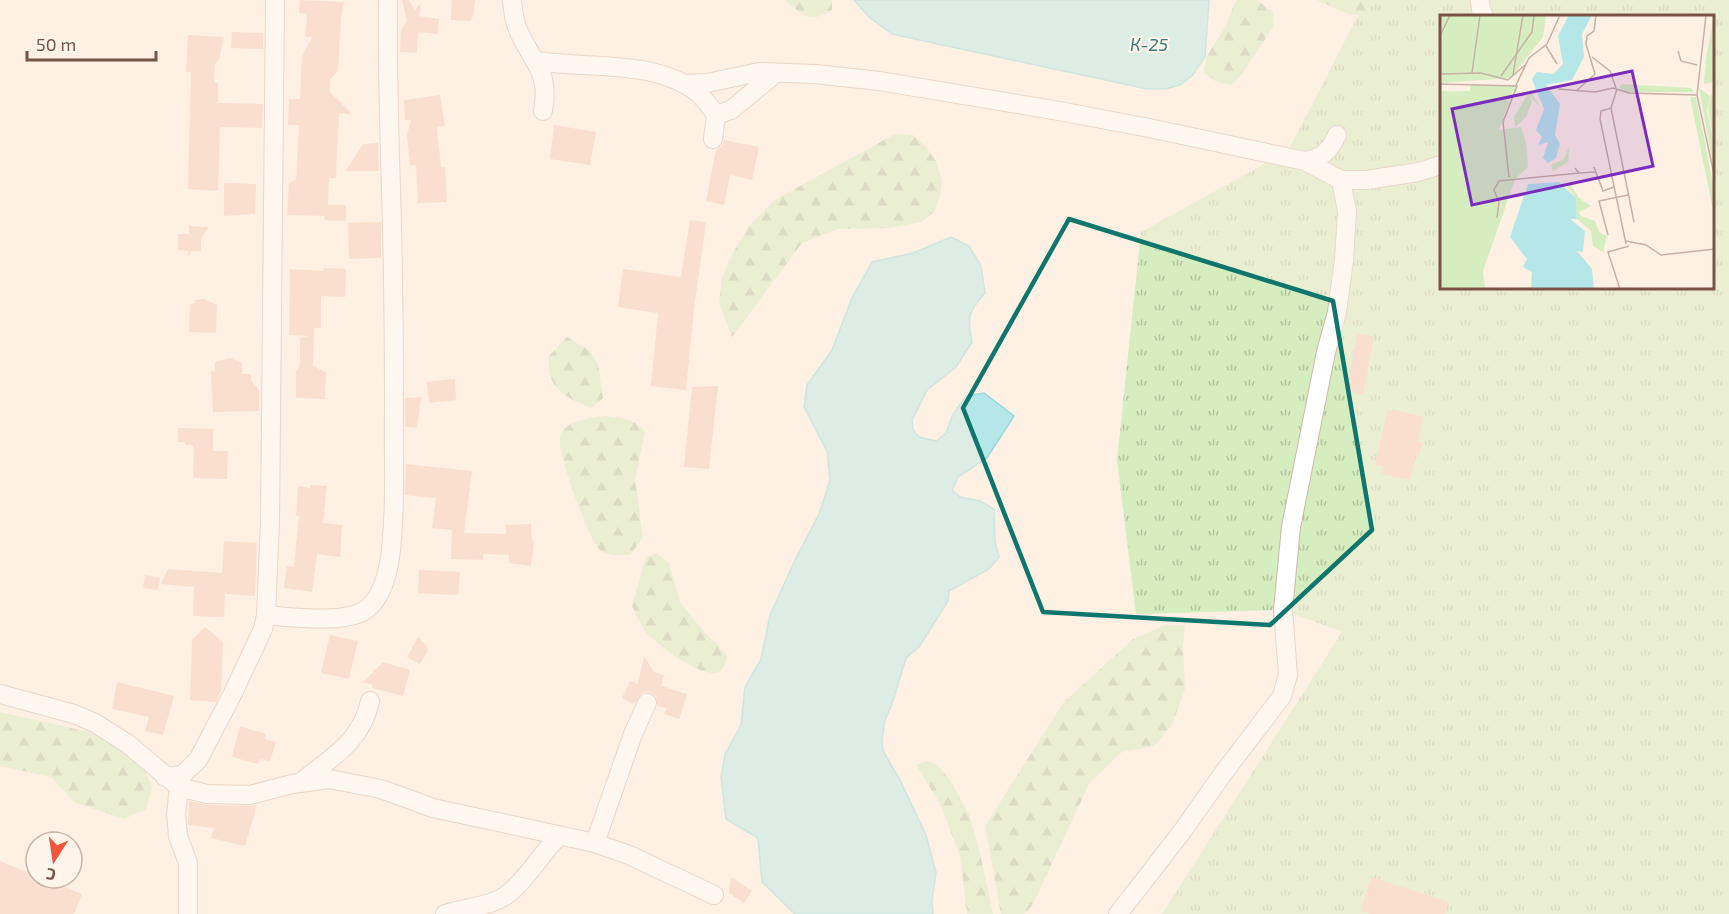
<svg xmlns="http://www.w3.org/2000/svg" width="1729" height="914" viewBox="0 0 1729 914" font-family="'Exo 2',sans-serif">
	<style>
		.grass { fill: url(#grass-tufts); fill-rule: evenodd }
		.forest { fill: url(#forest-firs) }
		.water { fill: #b5e7e9; stroke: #9ad8dc; stroke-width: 1.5 }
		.building { fill: #f6cab7 }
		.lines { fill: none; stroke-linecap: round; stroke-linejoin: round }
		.minor-casing { stroke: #d2b8aa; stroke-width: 20 }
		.minor { stroke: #fff; stroke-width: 18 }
		.marked { fill: none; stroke: #0f766e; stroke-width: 4.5; stroke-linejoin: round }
		.labels { text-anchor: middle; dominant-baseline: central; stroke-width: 4.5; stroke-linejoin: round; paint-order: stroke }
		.water-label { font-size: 18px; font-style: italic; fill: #397a7e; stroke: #fff5ea }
		.inset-road { fill: none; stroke: #c8b1a4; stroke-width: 1.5 }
		.view { fill: #7b2cbf; fill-opacity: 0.15; stroke: #7b2cbf; stroke-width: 3 }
		.inset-edge { fill: none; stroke: #785346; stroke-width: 3 }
	</style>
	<defs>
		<pattern id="grass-tufts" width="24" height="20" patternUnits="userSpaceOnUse" patternTransform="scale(1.5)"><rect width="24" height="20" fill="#d6edbf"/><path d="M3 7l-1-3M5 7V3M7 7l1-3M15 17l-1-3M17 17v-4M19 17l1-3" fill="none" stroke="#b2c39d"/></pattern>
		<pattern id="forest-firs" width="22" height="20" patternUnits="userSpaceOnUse" patternTransform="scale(1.5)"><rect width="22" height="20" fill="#d6edbf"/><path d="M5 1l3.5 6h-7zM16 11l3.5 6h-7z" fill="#b2c39d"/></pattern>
	</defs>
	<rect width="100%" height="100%" fill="#fef0e2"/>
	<path class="grass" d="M1366,0H1729V914H1162L1342,632L1283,610L1136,614L1117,460L1141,232L1288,151ZM1441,16H1712V288H1441Z"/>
	<g class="forest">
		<path d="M786,0H832V10C810,24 802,16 786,0Z"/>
		<path d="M1237,0H1257L1273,12V27L1242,74L1232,85L1217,82L1204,73C1204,55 1215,45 1223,30C1229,21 1230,10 1237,0Z"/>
		<path d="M1317,0H1370L1364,15L1348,14Z"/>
		<path d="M895,134L913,135L926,147L936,161L942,181L940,197L934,212L921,222L890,228L838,229L802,243L732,337L719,303L722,277L732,255L748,227L773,201Z"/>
		<path d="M567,337L590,351L598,364L603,398L592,408C574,402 552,391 549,371C548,366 549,361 549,356Z"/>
		<path d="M600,416C618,417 633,417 645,432L635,480L643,537L630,555C620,555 608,557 599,549C589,539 555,448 560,436C566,421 586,419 600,416Z"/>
		<path d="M657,553L669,563L680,602L705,633L718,645L727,656C725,662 725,669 718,672C702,679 656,644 645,631C640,624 636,614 632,606L646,557Z"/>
		<path d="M1165,625L1185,626L1183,645L1185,689L1172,725L1154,746L1122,752L1090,782L1032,906L1024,914H1001L985,826L1063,703L1133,639Z"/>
		<path d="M0,712L89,732L122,748L145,771L152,787L146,809L124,819L74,802L51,777L0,766Z"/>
		<path d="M926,761L937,764L950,780L969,814L980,853L993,914H967L960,856L940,804L916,765Z"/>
	</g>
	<g class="water">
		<path d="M854,0H1209L1205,57L1192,76L1180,85L1165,89H1147L892,34L869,17Z"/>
		<path d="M951,237L969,246L981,266L985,293C968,312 967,317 972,342L956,367L927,390L912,420L913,430L919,437L936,441L946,433L953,414L966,396L984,393L1014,416L987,458L958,477L952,490L960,497L980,501L994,509L995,542L999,557L989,569L949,591L948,601L919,647L906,658L892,704L885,720L882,739L883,751L900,780L926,835L936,872L932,901L933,914H795L762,882L758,838L726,819L721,778L725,754L741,725L745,687L761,659L770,615L795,560L820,512L830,480L827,451L804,407L807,385L832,350L852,298L872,262L913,253Z"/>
	</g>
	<g class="building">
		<path d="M300,0L344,2L341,18L338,71L330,80V92L352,114L339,113L336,178H329L328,205H346V221L324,220L325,216L287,215L289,183L296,180L299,125H288L289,99H300L302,57L312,37H305L307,14L299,13Z"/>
		<path d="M402,0H409L415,10L421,3L419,16L439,19L438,34L418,32L417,53L400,52L401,30L407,21Z"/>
		<path d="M452,0H475L473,17H472L471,21L451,20Z"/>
		<path d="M232,32L263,33V49L231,48Z"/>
		<path d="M188,35L224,37L219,59L215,64L214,83H218V103L263,104L262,128L220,127L218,191L188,189L191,72H186Z"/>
		<path d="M440,95L445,126L437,127L441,167H445L447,202L418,203L416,165L410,166L407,135L411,120H405L404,100Z"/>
		<path d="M554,125L596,132L590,165L550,159Z"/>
		<path d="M724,140L759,147L752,180L730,175L724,205L706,201L716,150L722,146Z"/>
		<path d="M378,143L379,171H346L363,144Z"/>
		<path d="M224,183L256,184L255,214L224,216Z"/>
		<path d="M690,220L706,222L694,308L686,390L651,386L658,313L618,307L623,269L681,277Z"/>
		<path d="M381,222V258L349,259L348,223Z"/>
		<path d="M189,226L209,227L201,238V251H192L188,256V251L178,250V234H189Z"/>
		<path d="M324,268L346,269L345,297L321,296V328H314L313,366L326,372L325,399L296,398V371L300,366V338L308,336L289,335L290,269L323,271Z"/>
		<path d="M204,299L217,305L216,333L189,332L190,304L195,303V300Z"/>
		<path d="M1357,334L1374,337L1363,394L1346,391Z"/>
		<path d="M230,358L242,363V374H251V380L259,390V411L213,412L211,371L215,372V362Z"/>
		<path d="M455,379L456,400L429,403L427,382Z"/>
		<path d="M718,386L709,469L684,467L692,387Z"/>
		<path d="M421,397L417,428L405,427V398Z"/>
		<path d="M1396,410L1424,417L1418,441L1423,442L1419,456L1416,455L1410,480L1381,474L1383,466L1375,464L1387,412Z"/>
		<path d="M178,428L213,429V451H228L227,479L193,478L194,445H185V442H178Z"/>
		<path d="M406,464L472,471L464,533L506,534V525L531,524L532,540L534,541L531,566L509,563V555L483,554V560L451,559L452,530L432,528L436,498L405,495Z"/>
		<path d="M311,485L327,486L323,523L342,525L340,557L317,554L312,592L284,588L287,566L294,567L299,516H296L298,486L310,488Z"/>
		<path d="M224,541L257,543L255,596L225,594L224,617L193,616L194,587L161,584L168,569L222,573Z"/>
		<path d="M419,570L460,572L458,595L418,593Z"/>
		<path d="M145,575L160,578L158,590L143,588Z"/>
		<path d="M205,627L223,642L221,691L216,702L190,700L192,640Z"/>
		<path d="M330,635L358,641L349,679L321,673Z"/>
		<path d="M418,637L426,645L428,650L420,664L407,657Z"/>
		<path d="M644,656L654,672L664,675L661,686L687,694L679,719L664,714L666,708L658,706L656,697L651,693L645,692L641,694L634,704L622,698L630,681L638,684Z"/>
		<path d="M383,662L410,670L403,696L372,688L373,685L363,682Z"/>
		<path d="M117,682L174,696L163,735L145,731L149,717L112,709Z"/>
		<path d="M240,726L266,734L264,739L276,742L270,761L260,759L258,764L232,757Z"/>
		<path d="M189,801L207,805L250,806L257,805L245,846L211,838L214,828L188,825Z"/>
		<path d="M0,861L36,876V878H42L82,894L74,914H0Z"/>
		<path d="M731,877L752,891L744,903L729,893Z"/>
		<path d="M1371,877L1449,902L1445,914H1370L1361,911Z"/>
	</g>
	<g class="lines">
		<defs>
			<g id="minor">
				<path d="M512,0C513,11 514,22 519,32C534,65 550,71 543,111"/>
				<path d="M1480,0L1481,10L1484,16"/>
				<path d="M535,61C587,69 655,59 698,93C705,99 711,108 716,115L713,139"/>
				<path d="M685,84L707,83L759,72L815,74L879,81L1059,111L1149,128L1305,161L1341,180H1367L1418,172L1441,165"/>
				<path d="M716,115L731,110L776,73"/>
				<path d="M1305,161C1322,158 1330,151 1337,135"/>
				<path d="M266,615C291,617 349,625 368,608C386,593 391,559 392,537C396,494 393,452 394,409C394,326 393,243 390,159C389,106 387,53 388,0"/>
				<path d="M0,694L74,714L95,723L128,744L179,787L207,794L250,795L292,784L329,779L381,789L433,808L595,843L629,855L714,895"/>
				<path d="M165,777L182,775L198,760L231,697L263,629L266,615L270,522L275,0"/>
				<path d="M301,782C331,758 362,741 370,701"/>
				<path d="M179,787L176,814L178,836L188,863V914"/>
				<path d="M595,843L633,734L647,703"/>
				<path d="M445,914C465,907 491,907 508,894C528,878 541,854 559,836"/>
				<path d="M1118,914L1181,833L1222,775L1282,696L1288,675L1283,610L1291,527L1326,352L1337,312L1344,260L1347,212L1341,180"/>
			</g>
		</defs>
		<use href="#minor" class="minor-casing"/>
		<use href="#minor" class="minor"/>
	</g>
	<path d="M0 0H1729V914H0ZM1069,219L1333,301L1372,530L1270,625L1043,612L963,408Z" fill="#fef0e2" fill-opacity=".55" fill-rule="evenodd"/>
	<path class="marked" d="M1069,219L1333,301L1372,530L1270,625L1043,612L963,408Z"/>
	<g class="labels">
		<g class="water-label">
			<text x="1149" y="44">К-25</text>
		</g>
	</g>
	<g transform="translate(1440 15)">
		<rect width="274" height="274" fill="#fef0e2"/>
		<path d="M0,0H106L103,22L71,63L0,68ZM0,76H73L59,115L81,112L86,128L88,152L75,164L43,256L45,274H0Z" fill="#d6edbf"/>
		<path d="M182,69L251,73L254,77H187L179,73ZM30,70L76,71L77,76L30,78ZM259,73L270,81L267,95L274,128V156ZM90,75L100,92L89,80L92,87L86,102L75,112L74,102ZM250,82H256L274,174V200ZM129,132L128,147L113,156L111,150L124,144ZM129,167L139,183L151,191L139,197L141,201L155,206L159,217L167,221L163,237L153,231L151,216L137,204L136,183L127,171Z" fill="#d6edbf"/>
		<path d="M274,0V67L264,69L266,43ZM271,79L274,80V125L268,94Z" fill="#d6edbf"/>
		<path d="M129,0H152L142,19L144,42L132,65L106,70L120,89L115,120L120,129L116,143L108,148L103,143L108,127L98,130L102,122L96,115L104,94L92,64L97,57L113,59L123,49L118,21ZM88,169L119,167L136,183L137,204H130L145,216L143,237L137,236L152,254L154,274H91L92,257L83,252L87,244L70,222Z" fill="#b5e7e9"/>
		<path class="inset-road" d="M266,0L257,80L275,164M0,21L10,0M106,31L117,49M238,36L241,46L257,50M152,42L170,56L176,73M32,58L40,0M0,59L41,58L68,65L85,50M73,60L83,0M61,61L92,17L94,0M0,69L77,71L63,107L69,162M76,70L89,43L107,29L120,0M118,74L155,77L173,73L189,78L257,80M177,74L171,93L194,207M136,76L155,59L146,29L147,21L154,16L156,0M171,93L161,96L160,104L186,229M154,152L163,176L174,172M135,153L139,158L155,157M57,203L59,187L54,175L59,166L139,158M168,220L159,186L188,180M186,226L206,230L221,240L275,234M180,274L168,237L189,231"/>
		<path class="view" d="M192,56L213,151L32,190L12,94Z"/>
		<rect width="274" height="274" class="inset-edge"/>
	</g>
	<g transform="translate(54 860) rotate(192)"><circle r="28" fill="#fff5ea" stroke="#c9b4a8" stroke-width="1.5"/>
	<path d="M0-4.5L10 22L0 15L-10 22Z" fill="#f2543d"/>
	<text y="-9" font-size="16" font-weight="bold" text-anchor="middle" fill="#785346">С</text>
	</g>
	<path d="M27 51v9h129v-9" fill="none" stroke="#785346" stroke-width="3"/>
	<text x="36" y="51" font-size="18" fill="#785346" stroke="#fff5ea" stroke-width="4.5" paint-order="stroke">50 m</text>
</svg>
